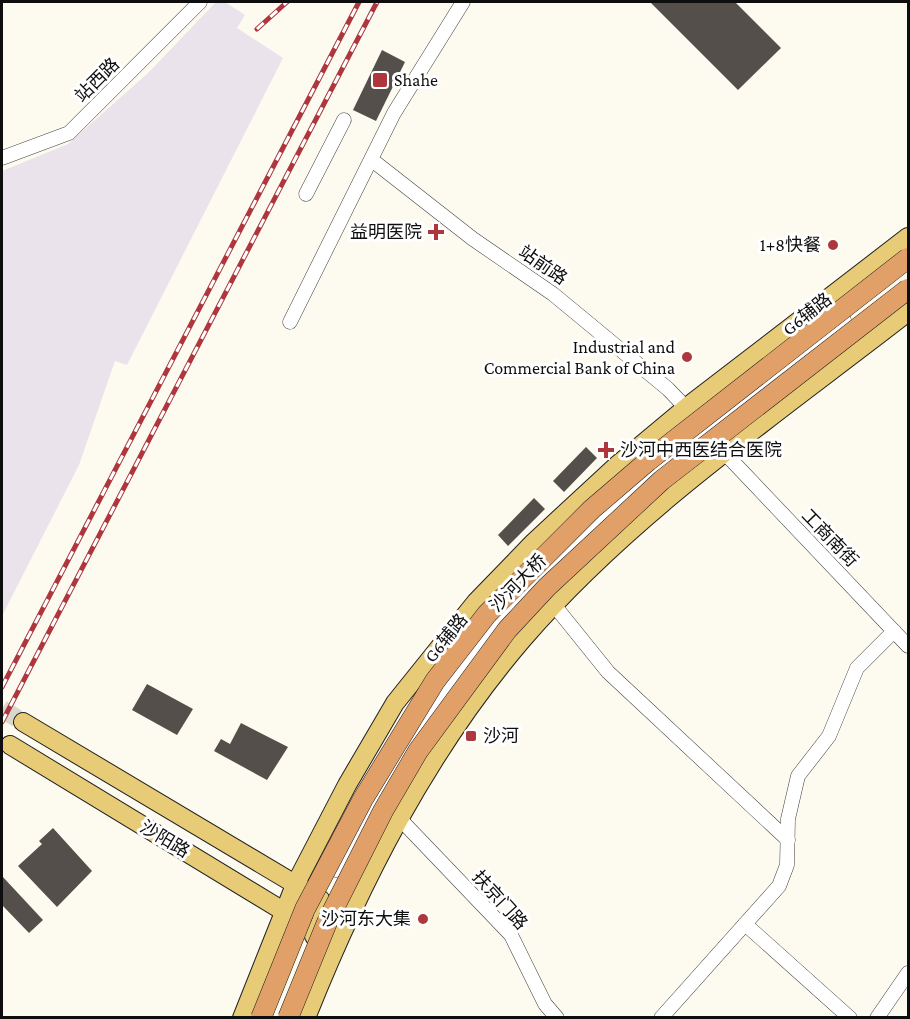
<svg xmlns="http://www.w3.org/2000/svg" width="910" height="1019" viewBox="0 0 910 1019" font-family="'Crimson Pro','Noto Sans SC',serif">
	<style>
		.industrial { fill: #eae3eb }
		.building { fill: #554f4b }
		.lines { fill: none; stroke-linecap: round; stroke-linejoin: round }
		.major-tunnel { stroke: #d9d7ce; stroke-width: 18; stroke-dasharray: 18 9; stroke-linecap: butt }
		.minor-casing { stroke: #414141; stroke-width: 15 }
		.major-casing { stroke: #1f1f1f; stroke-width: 20 }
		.minor { stroke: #fff; stroke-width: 14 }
		.major { stroke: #e8cb76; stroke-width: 18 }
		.rail-casing { stroke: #ad373d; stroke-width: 5 }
		.rail { stroke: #fff; stroke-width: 3; stroke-dasharray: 9; stroke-linecap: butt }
		.highway-bridge-casing { stroke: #1f1f1f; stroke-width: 21; stroke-linecap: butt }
		.highway-bridge { stroke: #e2a069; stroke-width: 20 }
		.poi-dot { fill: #ad373d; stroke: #fff; stroke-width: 2 }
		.labels { text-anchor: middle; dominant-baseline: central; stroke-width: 6; stroke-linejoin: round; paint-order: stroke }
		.street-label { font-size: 18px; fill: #0e0e0e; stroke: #fff }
		.poi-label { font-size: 18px; fill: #0e0e0e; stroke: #fff; text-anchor: end }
	</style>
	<rect width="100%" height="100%" fill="#fdfbf0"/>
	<path class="industrial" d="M216,2H225L245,15L237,28L283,58L127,365L115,361L79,465L2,616V171L68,144L148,73Z"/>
	<g class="building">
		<path d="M650,2H735L781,48L738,90Z"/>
		<path d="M382,50L405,62L376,121L353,110Z"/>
		<path d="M586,447L597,458L564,492L553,481Z"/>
		<path d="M534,498L545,509L508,546L498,535Z"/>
		<path d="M147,684L193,709L177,735L132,710Z"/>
		<path d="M241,723L288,747L267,780L214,751L221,739L230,744Z"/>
		<path d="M53,828L92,871L57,907L18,866L42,844L39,841Z"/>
		<path d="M2,876L43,920L29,933L2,905Z"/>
	</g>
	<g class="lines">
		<path class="major-tunnel" d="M2,709L23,722"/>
		<defs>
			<g id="minor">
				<path d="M2,158L69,133L200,2"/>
				<path d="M372,160L473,239L553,294L668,389L692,414"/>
				<path d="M306,194L344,120"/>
				<path d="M290,322L394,113L463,2"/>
				<path d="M718,446L908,646"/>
				<path d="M554,605L608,672L788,840"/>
				<path d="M399,818L511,935L545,1004L557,1018"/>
				<path d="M336,870C384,784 432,700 496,624C595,506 725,415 844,320"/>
				<path d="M745,924L850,1018"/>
				<path d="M661,1018L779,886L787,865L788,819L798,776L829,736L857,668L894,631"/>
				<path d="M877,1018L908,973"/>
			</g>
			<g id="major">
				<path d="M23,722L320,899L322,919L314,936"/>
				<path d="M10,745L293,917"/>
				<path d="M242,1018L295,885L347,785L395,703L476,602L534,542L615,467L687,407L908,237"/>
				<path d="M306,1018C360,883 427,751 522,640C631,513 777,414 908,312"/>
			</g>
		</defs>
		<use href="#minor" class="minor-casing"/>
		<use href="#major" class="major-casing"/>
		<use href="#minor" class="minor"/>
		<use href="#major" class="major"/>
		<defs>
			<g id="rail">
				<path d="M257,29L287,2"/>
				<path d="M2,687L359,2"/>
				<path d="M2,722L377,2"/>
			</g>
		</defs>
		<use href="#rail" class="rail-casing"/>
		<use href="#rail" class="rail"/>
		<defs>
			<g id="highway-bridge">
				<path d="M261,1018L305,909L363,799L435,681L487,614L592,509L648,461L908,258"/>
				<path d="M288,1018L328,920L383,811L418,751L507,630L547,587L662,480L908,289"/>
			</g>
		</defs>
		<use href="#highway-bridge" class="highway-bridge-casing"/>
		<use href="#highway-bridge" class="highway-bridge"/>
	</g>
	<g class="poi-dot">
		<rect x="372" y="72" width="16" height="16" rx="3"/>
		<path d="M433 223h6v6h6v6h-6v6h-6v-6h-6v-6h6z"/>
		<circle cx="833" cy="245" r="6"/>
		<circle cx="687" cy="357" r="6"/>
		<path d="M603 441h6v6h6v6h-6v6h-6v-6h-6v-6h6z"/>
		<rect x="465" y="730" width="12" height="12" rx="3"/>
		<circle cx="423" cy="919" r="6"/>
	</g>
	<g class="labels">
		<g class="street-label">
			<text transform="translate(97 80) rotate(-45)">站西路</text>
			<text transform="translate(543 265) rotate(35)">站前路</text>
			<text transform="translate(807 314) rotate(-38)">G6辅路</text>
			<text transform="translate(830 538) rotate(46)">工商南街</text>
			<text transform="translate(518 583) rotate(-46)">沙河大桥</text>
			<text transform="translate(446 638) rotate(-51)">G6辅路</text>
			<text transform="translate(165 839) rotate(31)">沙阳路</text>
			<text transform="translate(500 900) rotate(48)">扶京门路</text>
		</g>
		<g class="poi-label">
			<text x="394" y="80" text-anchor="start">Shahe</text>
			<text x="422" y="232">益明医院</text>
			<text x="821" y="245">1+8快餐</text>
			<text x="675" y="347">Industrial and<tspan x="675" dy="21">Commercial Bank of China</tspan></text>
			<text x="620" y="450" text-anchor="start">沙河中西医结合医院</text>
			<text x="483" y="736" text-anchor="start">沙河</text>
			<text x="411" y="919">沙河东大集</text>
		</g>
	</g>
	<rect width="910" height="1019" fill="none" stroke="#0e0e0e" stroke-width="6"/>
</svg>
